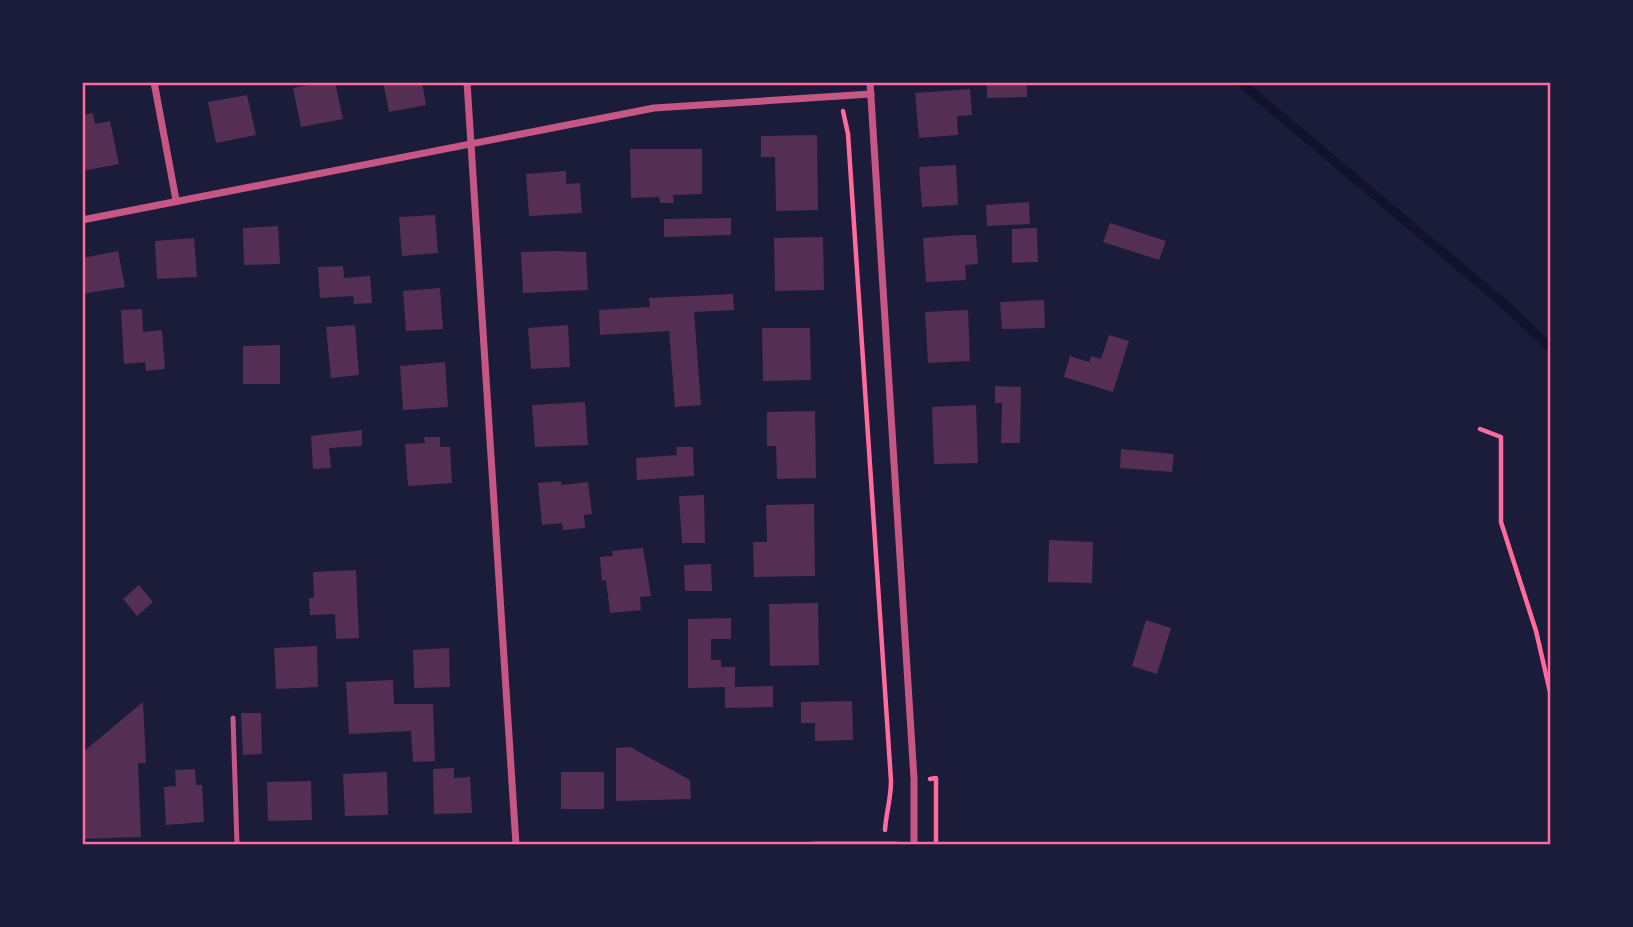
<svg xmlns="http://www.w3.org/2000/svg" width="1633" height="927" viewBox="0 0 1633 927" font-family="Lato,sans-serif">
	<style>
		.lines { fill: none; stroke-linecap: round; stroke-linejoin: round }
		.stream { stroke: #12122b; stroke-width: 9 }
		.building { fill: #542f53 }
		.path { stroke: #ff6b9d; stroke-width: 4.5 }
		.service { stroke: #c65784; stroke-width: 5 }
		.minor { stroke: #c65784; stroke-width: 7 }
		.neatline { fill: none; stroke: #ff6b9d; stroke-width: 2.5 }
	</style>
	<rect width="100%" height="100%" fill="#1b1b3a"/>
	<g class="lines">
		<path class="stream" d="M1240,82L1509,308L1551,349"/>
	</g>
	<g class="building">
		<path d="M324,82H335L343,119L301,127L293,88Z"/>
		<path d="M383,82H422L426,105L389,112Z"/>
		<path d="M987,82H1027V97L987,98Z"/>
		<path d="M970,89L972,115L957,116L958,135L919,138L915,93Z"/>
		<path d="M247,95L256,135L216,143L208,102Z"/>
		<path d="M93,113L95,124L110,121L119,164L82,171V115Z"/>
		<path d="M817,135L818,210L776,211L775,157H761V136Z"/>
		<path d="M630,149H702V194L673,195L674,203H660L659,197L631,198Z"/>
		<path d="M956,165L958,205L922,207L919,167Z"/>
		<path d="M566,171V184L580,183L582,213L529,216L526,174Z"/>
		<path d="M1029,202L1030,224L987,226L986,205Z"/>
		<path d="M435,215L438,253L402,256L399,217Z"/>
		<path d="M731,218V235L664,237V219Z"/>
		<path d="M1110,223L1166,241L1159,260L1103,242Z"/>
		<path d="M278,226L280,264L244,265L243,228Z"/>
		<path d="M1037,228L1038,262L1012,263V229Z"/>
		<path d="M963,235H976L978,264L965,265L966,280L926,282L923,238Z"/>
		<path d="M823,237L824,290L775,291L774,238Z"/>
		<path d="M194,238L197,277L157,279L155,241Z"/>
		<path d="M118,251L125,287L82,294V258Z"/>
		<path d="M557,251L586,252L588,290L523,293L521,252Z"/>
		<path d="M343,266L344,278L370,276L372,303L354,304L353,296L320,298L318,267Z"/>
		<path d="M440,288L443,329L406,331L403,291Z"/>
		<path d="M733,294L734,310L694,312L701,405L675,407L669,331L600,335L599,310L650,307L649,298Z"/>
		<path d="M1044,300L1045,328L1002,329L1000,302Z"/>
		<path d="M142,309L143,332L162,330L165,369L146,371L145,362L124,364L121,310Z"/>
		<path d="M968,310L970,361L928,363L925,312Z"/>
		<path d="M355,325L359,375L331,378L326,327Z"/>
		<path d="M568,325L570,367L531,369L528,328Z"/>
		<path d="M762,328H810L811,380L763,381Z"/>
		<path d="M1109,335L1129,341L1113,392L1064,377L1070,356L1089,362L1091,356L1101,359Z"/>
		<path d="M280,345V384H243V346Z"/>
		<path d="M445,362L448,407L403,410L400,366Z"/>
		<path d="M995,386L1021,387L1020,443H1001L1002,403H995Z"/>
		<path d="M585,402L588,445L535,447L532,405Z"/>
		<path d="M976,405L978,463L934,464L932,407Z"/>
		<path d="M815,411L816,478L777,479L776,446H767V412Z"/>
		<path d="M362,430V446L329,448L331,468L313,469L311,436Z"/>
		<path d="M424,437H440V447H450L452,483L408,486L405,444L425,443Z"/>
		<path d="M676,447H693L694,476L637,480L636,458L677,455Z"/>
		<path d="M1121,449L1174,454L1172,472L1120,468Z"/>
		<path d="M561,481V485L588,482L592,514L584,515L585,528L563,530L562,523L542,525L538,483Z"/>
		<path d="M704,495L705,543H682L679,496Z"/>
		<path d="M814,504L815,576L754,577L753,542H767L766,505Z"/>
		<path d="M1049,540L1093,542L1092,583L1048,582Z"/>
		<path d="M643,548L651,596L640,597L641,610L610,613L606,580L602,581L600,557L613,556L612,551Z"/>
		<path d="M711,564L712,591H685L684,565Z"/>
		<path d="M356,570L359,638L336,639L335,614L310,615L309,598H314L313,572Z"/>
		<path d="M139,585L153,602L137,616L123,599Z"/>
		<path d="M818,603L819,665L770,666L769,604Z"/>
		<path d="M731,618V639H711V660H721V667H735V687L773,686V707L725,708V687L688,688V619Z"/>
		<path d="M1146,620L1171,628L1157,674L1132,666Z"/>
		<path d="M317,646L318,687L276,689L274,648Z"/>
		<path d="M449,648L450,687L414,688L413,650Z"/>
		<path d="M393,680L394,704H433L435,761L413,762L411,731L349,734L346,682Z"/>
		<path d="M852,701L853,740L815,741V723H801V702Z"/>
		<path d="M143,702L146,763H138L141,837L82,839V753Z"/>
		<path d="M241,713H261L262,754L243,755Z"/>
		<path d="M630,747L690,780L691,799L616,801V748Z"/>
		<path d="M454,768V778L470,777L472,813L434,814L433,769Z"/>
		<path d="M195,769L196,785H202L204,822L166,825L164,787L176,786L175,770Z"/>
		<path d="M387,772L388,815L345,816L343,774Z"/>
		<rect x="561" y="772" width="43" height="37"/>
		<path d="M311,781L312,820L268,821L267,782Z"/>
	</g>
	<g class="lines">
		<g class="path">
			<path d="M843,111L848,134L891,781C891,799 886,813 885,830"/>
			<path d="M1480,429L1501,437V522L1536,631L1551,696"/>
			<path d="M930,779L936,778V845"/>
		</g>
		<path class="service" d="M233,718L237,845"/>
		<g class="minor">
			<path d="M154,82L176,200"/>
			<path d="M467,82L516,845"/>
			<path d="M870,82L914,779V845"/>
			<path d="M82,220L654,108L871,94"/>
			<path d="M814,845H896"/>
		</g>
	</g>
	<rect width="1633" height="927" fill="none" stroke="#1b1b3a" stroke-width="168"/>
	<rect x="84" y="84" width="1465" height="759" class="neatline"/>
</svg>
